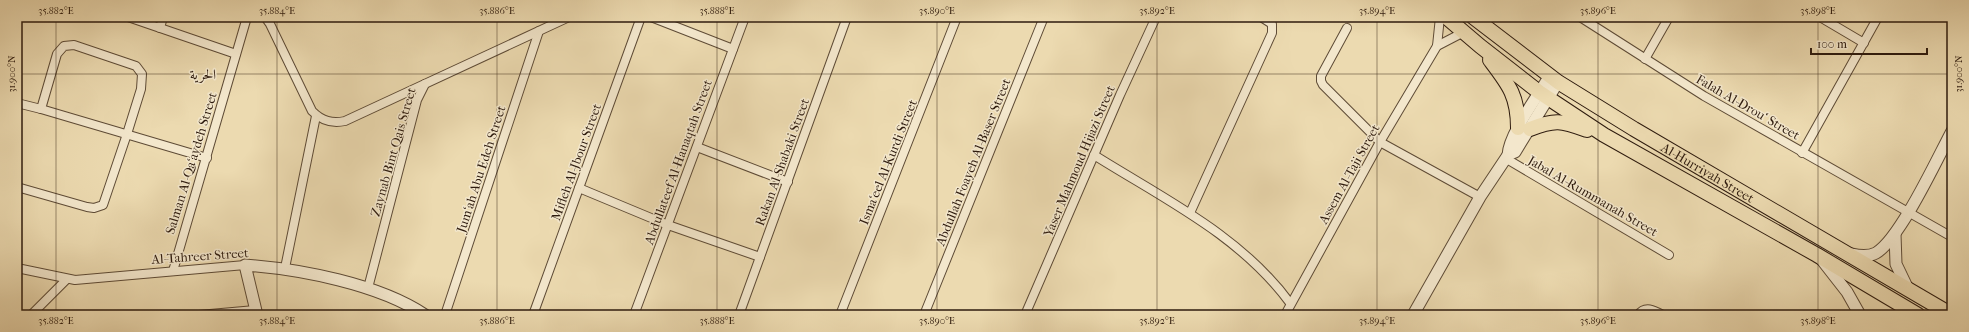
<svg xmlns="http://www.w3.org/2000/svg" width="1969" height="332" viewBox="0 0 1969 332" font-family="'IM FELL French Canon',Amiri,serif">
	<style>
		.lines { fill: none; stroke-linecap: round; stroke-linejoin: round }
		.minor-casing { stroke: #5e4b36; stroke-width: 10 }
		.tertiary-casing { stroke: #5e4b36; stroke-width: 13 }
		.trunk-casing { stroke: #2e1b0e; stroke-width: 16 }
		.minor { stroke: #f3e7cc; stroke-width: 8 }
		.tertiary { stroke: #f3e7cc; stroke-width: 11 }
		.trunk { stroke: #ecdab0; stroke-width: 14 }
		.ticks { fill: none; stroke: #2e1b0e; stroke-width: 1; stroke-opacity: 0.45 }
		.labels { text-anchor: middle; dominant-baseline: central; stroke-width: 3; stroke-linejoin: round; paint-order: stroke }
		.street-label { font-size: 13px; fill: #2e1b0e; stroke: #f3e7cc }
		.neighbourhood-label { font-size: 14px; fill: #2e1b0e; stroke: #f3e7cc }
		.neatline { fill: none; stroke: #2e1b0e; stroke-width: 1.5 }
		.ticks-label { font-size: 10px; text-anchor: middle; fill: #2e1b0e }
	</style>
	<rect width="100%" height="100%" fill="#ecdab0"/>
	<filter id="stains"><feTurbulence type="fractalNoise" baseFrequency=".005" numOctaves="4"/><feColorMatrix values="0 0 0 0 .2 0 0 0 0 .09 0 0 0 0 .02 0 0 0 .5 -.17"/></filter>
	<radialGradient id="worn" r=".72"><stop offset=".6" stop-color="#630" stop-opacity="0"/><stop offset="1" stop-color="#630" stop-opacity=".3"/></radialGradient>
	<g class="lines">
		<defs>
			<g id="minor">
				<path d="M128,17L236,54"/>
				<path d="M265,17L270,24L312,111C322,121 332,124 345,121L569,17"/>
				<path d="M651,17L733,49"/>
				<path d="M1580,17L1704,96L1952,237"/>
				<path d="M1820,17L1864,43"/>
				<path d="M160,28L163,17"/>
				<path d="M1347,28L1321,76V81L1323,85L1380,142L1480,197"/>
				<path d="M1437,46L1464,32"/>
				<path d="M1645,59L1669,17"/>
				<path d="M17,103L41,109L207,158"/>
				<path d="M697,147L788,182"/>
				<path d="M1802,153L1878,17"/>
				<path d="M1094,155C1164,199 1240,235 1290,303"/>
				<path d="M1505,158L1669,255"/>
				<path d="M17,187L87,207L94,208L103,205L127,134L141,89L142,74L136,66L74,45L64,46L57,54L41,109"/>
				<path d="M579,188L668,225L760,257"/>
				<path d="M1190,213L1272,33V24L1261,17"/>
				<path d="M17,268L75,280L245,265"/>
				<path d="M285,268L316,116"/>
				<path d="M173,271L247,17"/>
				<path d="M368,288L417,100L425,84"/>
				<path d="M31,315L66,280"/>
				<path d="M199,315L255,310"/>
				<path d="M445,315L539,31"/>
				<path d="M533,315L641,17"/>
				<path d="M634,315L745,17"/>
				<path d="M739,315L847,17"/>
				<path d="M840,315L957,17"/>
				<path d="M924,315L1044,17"/>
				<path d="M1025,315L1120,95L1156,17"/>
				<path d="M1285,315L1380,142L1437,46L1440,17"/>
				<path d="M1638,315C1645,305 1654,310 1663,315"/>
			</g>
			<g id="tertiary">
				<path d="M1508,155L1515,152L1558,82"/>
				<path d="M1895,234L1896,264L1908,289"/>
				<path d="M1852,254C1860,256 1868,257 1876,253C1900,239 1937,159 1952,131"/>
				<path d="M1822,260L1847,292L1860,315"/>
				<path d="M257,315L245,265C300,269 379,284 425,315"/>
				<path d="M1413,315L1480,197L1508,155C1509,134 1538,96 1549,77"/>
			</g>
			<g id="trunk">
				<path d="M1446,17L1480,46L1539,92L1604,135L1817,255L1918,315"/>
				<path id="s1" d="M1473,17L1558,82L1634,129L1952,315"/>
				<path d="M1490,60C1509,85 1518,96 1518,128"/>
				<path d="M1530,129C1556,119 1561,121 1587,130"/>
			</g>
		</defs>
		<use href="#minor" class="minor-casing"/>
		<use href="#tertiary" class="tertiary-casing"/>
		<use href="#trunk" class="trunk-casing"/>
		<use href="#minor" class="minor"/>
		<use href="#tertiary" class="tertiary"/>
		<use href="#trunk" class="trunk"/>
	</g>
	<path class="ticks" d="M56,17V315M277,17V315M497,17V315M717,17V315M937,17V315M1157,17V315M1377,17V315M1598,17V315M1818,17V315M17,74H1952"/>
	<g class="labels">
		<g class="street-label">
			<text transform="translate(1748 107) rotate(30)">Falah Al-Drou‘ Street</text>
			<text transform="translate(393 152) rotate(-74)">Zaynab Bint Qais Street</text>
			<text transform="translate(1079 161) rotate(-67)">Yaser Mahmoud Hijazi Street</text>
			<text transform="translate(576 162) rotate(-70)">Mifleh Al-Jbour Street</text>
			<text transform="translate(678 162) rotate(-70)">Abdullateef Al-Hanaqtah Street</text>
			<text transform="translate(782 162) rotate(-70)">Rakan Al-Shabaki Street</text>
			<text transform="translate(888 162) rotate(-68)">Isma‘eel Al-Kurdi Street</text>
			<text transform="translate(973 162) rotate(-68)">Abdullah Foayeh Al-Baser Street</text>
			<text transform="translate(191 163) rotate(-73)">Salman Al-Qa‘aydeh Street</text>
			<text transform="translate(481 169) rotate(-72)">Jum‘ah Abu Edeh Street</text>
			<text stroke="none"><textPath href="#s1" startOffset="282">Al-Hurriyah Street</textPath></text>
			<text transform="translate(1349 174) rotate(-61)">Assem Al-Taji Street</text>
			<text transform="translate(1593 196) rotate(30)">Jabal Al-Rummanah Street</text>
			<text transform="translate(200 256) rotate(-4)">Al-Tahreer Street</text>
		</g>
		<g class="neighbourhood-label">
			<text x="203" y="74">الحرية</text>
		</g>
	</g>
	<rect width="1969" height="332" fill="none" stroke="#ecdab0" stroke-width="44"/>
	<path d="M1811 48v6h116v-6" fill="none" stroke="#2e1b0e" stroke-width="2"/>
	<text x="1817" y="48" font-size="12" fill="#2e1b0e" stroke="#f3e7cc" stroke-width="3" paint-order="stroke">100 m</text>
	<rect x="22" y="22" width="1925" height="288" class="neatline"/>
	<g class="ticks-label">
		<text x="56" y="14">35.882°E</text>
		<text x="277" y="14">35.884°E</text>
		<text x="497" y="14">35.886°E</text>
		<text x="717" y="14">35.888°E</text>
		<text x="937" y="14">35.890°E</text>
		<text x="1157" y="14">35.892°E</text>
		<text x="1377" y="14">35.894°E</text>
		<text x="1598" y="14">35.896°E</text>
		<text x="1818" y="14">35.898°E</text>
		<text transform="translate(11 74) rotate(-90)" y="4">31.900°N</text>
		<text transform="translate(1958 74) rotate(-90)" y="4">31.900°N</text>
		<text x="56" y="324">35.882°E</text>
		<text x="277" y="324">35.884°E</text>
		<text x="497" y="324">35.886°E</text>
		<text x="717" y="324">35.888°E</text>
		<text x="937" y="324">35.890°E</text>
		<text x="1157" y="324">35.892°E</text>
		<text x="1377" y="324">35.894°E</text>
		<text x="1598" y="324">35.896°E</text>
		<text x="1818" y="324">35.898°E</text>
	</g>
	<rect width="100%" height="100%" filter="url(#stains)"/>
	<rect width="100%" height="100%" fill="url(#worn)"/>
</svg>
